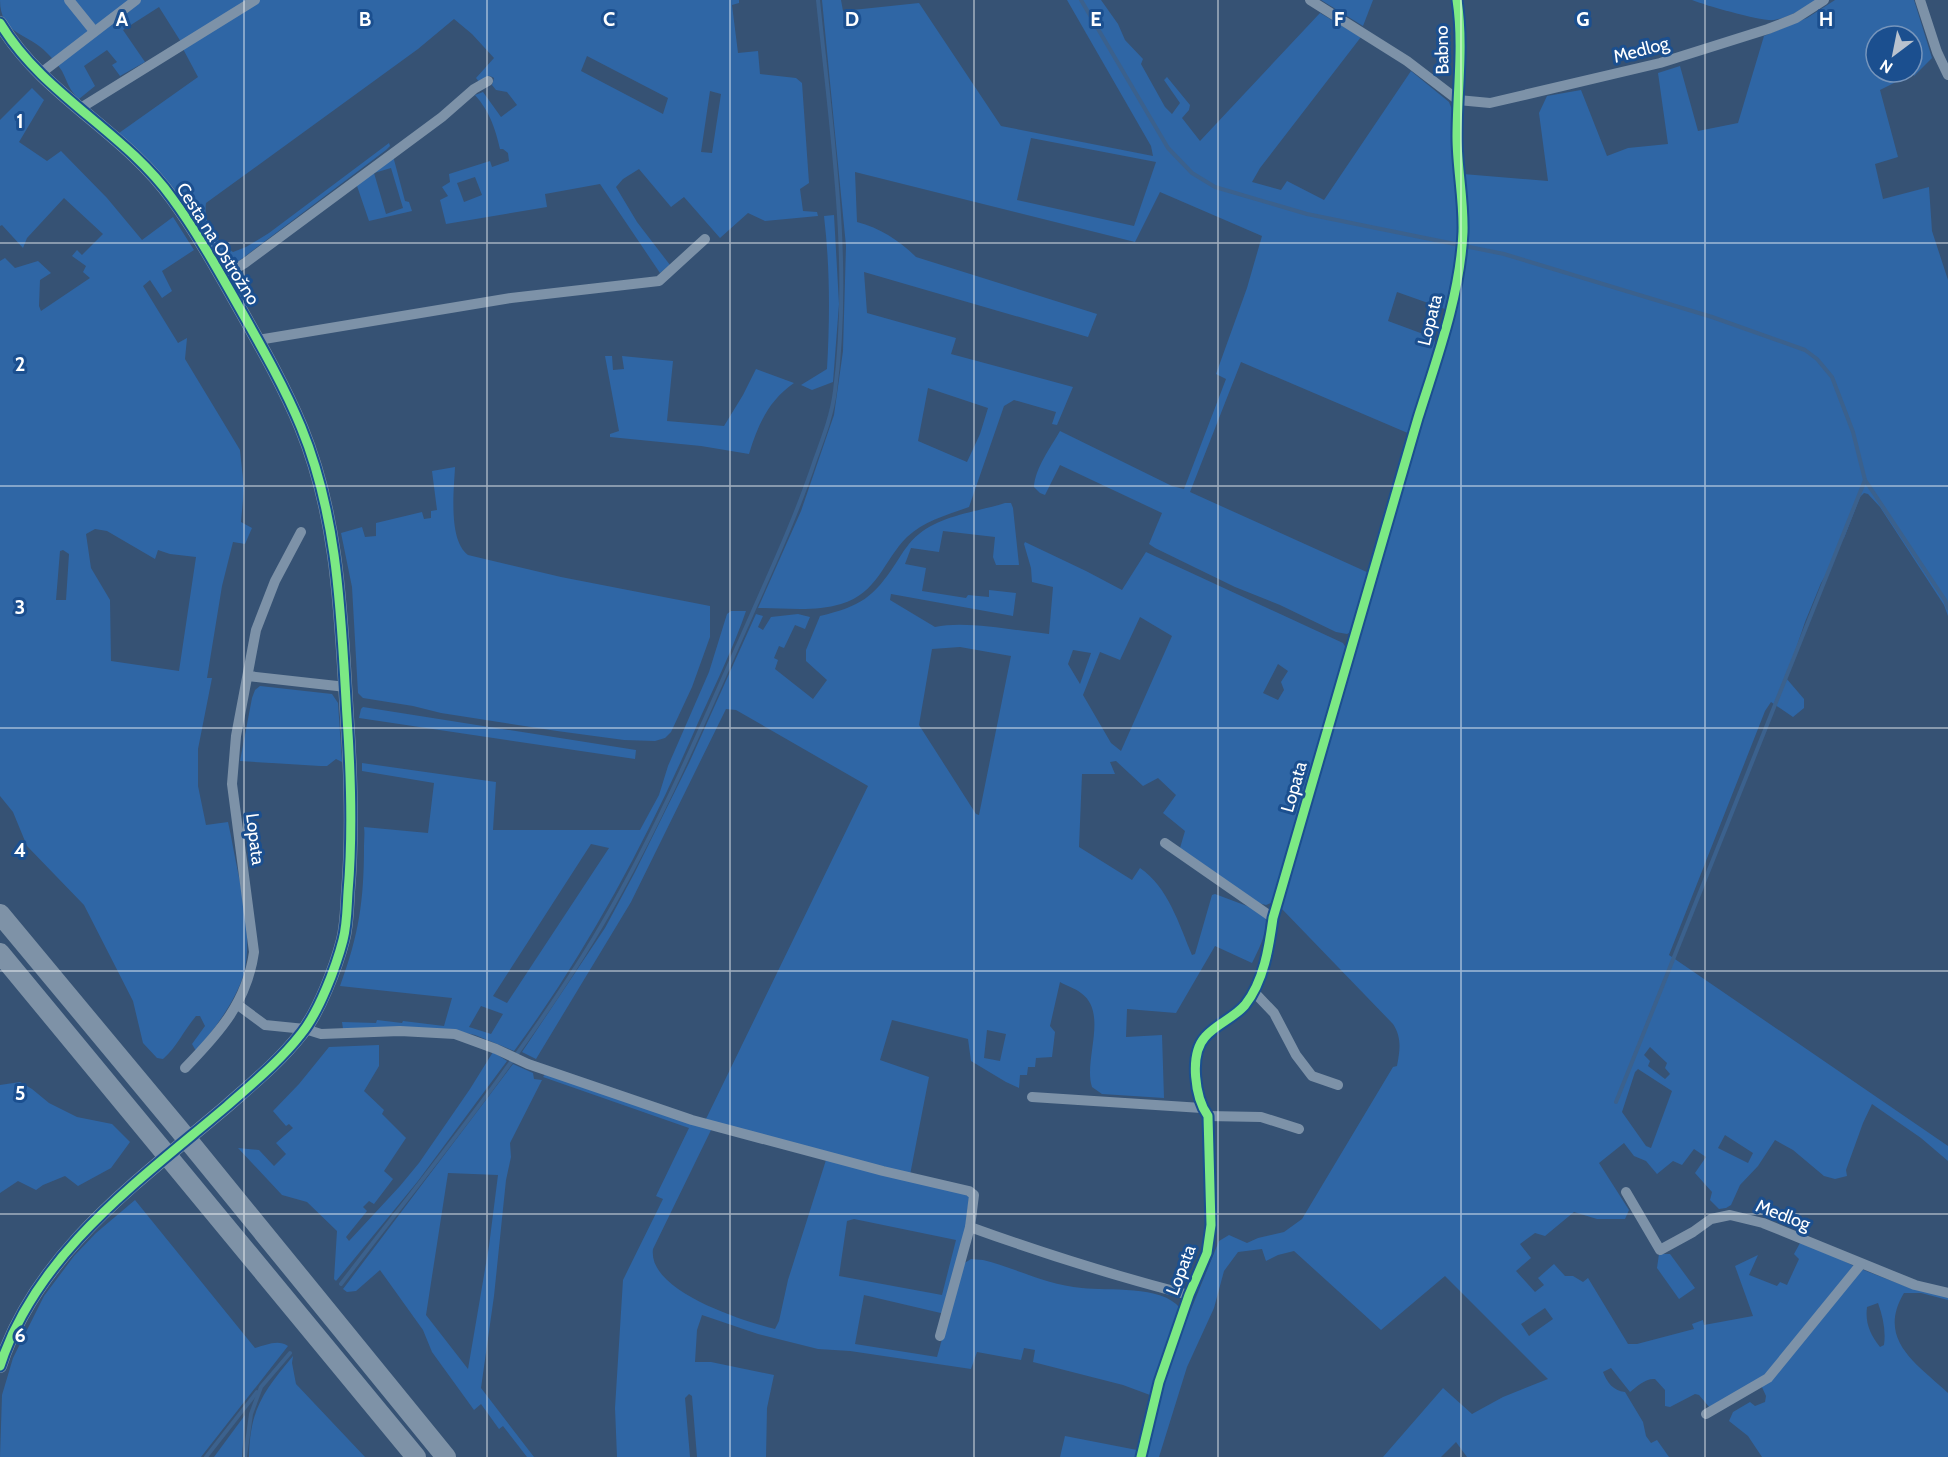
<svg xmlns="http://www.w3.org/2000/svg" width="1948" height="1457" viewBox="0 0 1948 1457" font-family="Cabin,sans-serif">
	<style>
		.green { fill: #2f66a5; fill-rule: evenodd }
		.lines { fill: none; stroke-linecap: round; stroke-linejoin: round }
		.stream { stroke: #3b618d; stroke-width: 4 }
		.minor { stroke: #7d92a8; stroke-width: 10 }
		.tertiary { stroke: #7d92a8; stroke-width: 14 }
		.motorway { stroke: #7e92a7; stroke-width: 20 }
		.cycleway-casing { stroke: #1b4f8f; stroke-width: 13 }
		.cycleway { stroke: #7ce984; stroke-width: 9 }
		.grid { fill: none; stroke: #fff; stroke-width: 1.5; stroke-opacity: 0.55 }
		.labels { text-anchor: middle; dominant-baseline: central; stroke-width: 6; stroke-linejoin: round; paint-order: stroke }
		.street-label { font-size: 18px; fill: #fff; stroke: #1b4f8f }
		.grid-label { font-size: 20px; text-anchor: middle; font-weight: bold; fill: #fff; stroke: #1b4f8f; stroke-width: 6; stroke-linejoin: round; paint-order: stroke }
	</style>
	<rect width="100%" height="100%" fill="#365274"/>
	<g class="green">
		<path d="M0,0H249L181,42L159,7L123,30L145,62L120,76L112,65L117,62L107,50L84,66L95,86L79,99C70,92 67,81 62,71C58,65 52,58 47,53C29,33 0,35 0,0Z"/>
		<path d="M258,0H739V3L732,5L738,53L758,51L760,74L796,78L802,83L809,183L800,189L803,211L817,212L818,216L765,221L748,213L720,238L684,197L671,207L639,169L623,179L616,187L637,222L670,265L660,273L600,184L545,194L547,207L446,224L440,200L448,196L442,187L450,182L449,174L490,161L492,167L509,161L508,153L503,149H500C495,128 490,112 475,95L483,92L501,117L517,105L507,92L496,90L492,85L494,78L490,76L480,83L476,78L494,58L472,34L454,19L418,49L206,203C203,224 216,241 233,252L246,247L269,233L389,143L390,146L386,150L223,273L193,220L201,213L198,207L188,213L119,133L198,77L182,47ZM587,56L668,98L663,114L581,71ZM710,91L721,94L712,153L701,152ZM475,177L482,195L464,202L457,183Z"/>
		<path d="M822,0H841L843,11L919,3L1001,126L1153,156L1151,146L1067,0H1101L1118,24L1125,40L1143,59L1141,64L1165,107L1172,114L1180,103L1164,80L1167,77L1190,105L1189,110L1182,118L1200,141L1320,13L1361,37L1260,168L1252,182L1281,190L1287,181L1324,200L1411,71L1449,102L1453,112L1459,242L1445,309L1397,292L1388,321L1434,338L1435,343L1410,434L1241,362L1190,492L1369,573L1353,631L1347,634L1336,632L1280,605L1235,587L1155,548L1149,544L1162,513L1060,465L1045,495L1040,493L1034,487C1035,468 1051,447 1060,431L1172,486L1184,489L1226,379L1216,374L1247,288L1262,236L1160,192L1135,242L855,172L857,222C880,228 900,241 916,257L1097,314L1088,337L864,272L867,313L956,338L951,354L1073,387L1057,425L1052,424L1056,412L1014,400L1004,406L969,507C947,515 924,521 907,537C883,561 878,593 841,604C815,612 785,608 758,608L801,511L834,415L843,351L846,246ZM1031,138L1156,162L1134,226L1017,200ZM928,388L988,408L980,434L967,462L918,441Z"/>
		<path d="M1321,0H1373L1363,26Z"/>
		<path d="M1692,0H1816C1803,9 1790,17 1774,20C1763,22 1704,5 1692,0Z"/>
		<path d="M1835,0H1914L1932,58L1914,76L1912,71V36H1876V72H1902L1904,78L1880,90L1898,157L1875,164L1883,199L1929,187L1932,231L1948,280V616L1944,605L1880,507L1868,494L1864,493L1860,497L1844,538L1839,542L1833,563L1821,583L1805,622L1786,678L1804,699V708L1793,717L1771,702L1765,711L1669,955L1948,1146V1161L1921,1138L1872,1104L1863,1123L1846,1170L1847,1176L1835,1179L1824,1176L1793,1150L1775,1140L1758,1166L1740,1185L1731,1205L1726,1208L1719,1209L1710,1200L1712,1192L1695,1173L1706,1157L1694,1149L1682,1165L1673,1161L1657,1174L1646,1161L1634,1156L1624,1143L1599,1163L1629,1210L1625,1219H1597L1574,1212L1545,1236L1535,1233L1520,1244L1531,1258L1516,1271L1535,1292L1544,1285L1538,1278L1554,1264L1565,1276H1573L1583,1282L1588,1278L1628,1344H1637L1694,1329L1692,1324L1703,1320L1704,1325L1753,1316L1735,1266L1758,1255L1749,1275L1777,1286L1780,1282L1787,1285L1799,1259L1794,1254L1800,1243L1826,1252L1854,1266L1767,1376L1710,1408L1699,1395L1695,1394L1670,1407L1665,1406V1390L1655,1379C1646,1378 1637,1386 1630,1392L1611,1368L1603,1372C1607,1382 1613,1391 1625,1392L1643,1422L1646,1436L1651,1443L1657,1440L1669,1457H1467L1456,1442L1441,1457H1383L1443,1388L1472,1414L1503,1397L1548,1379L1445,1276L1381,1330L1294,1251L1278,1255L1266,1261L1262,1249L1238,1252L1224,1271L1214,1308L1187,1367L1159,1457H1146L1160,1393L1176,1346L1219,1241L1229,1235L1247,1243L1258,1238L1284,1232L1302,1219L1393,1067L1397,1066C1400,1050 1402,1038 1393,1024L1281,908L1445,347L1468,239L1463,174L1548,181L1539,113L1547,96L1581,90L1607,156L1628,148L1668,144L1658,73L1680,66L1698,131L1738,123L1764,36L1807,18ZM1650,1047L1667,1063L1665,1068L1670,1074L1665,1079L1648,1066L1650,1061L1644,1055ZM1638,1069L1672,1091L1651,1148L1646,1146L1622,1112L1635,1072ZM1725,1135L1753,1153L1748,1163L1718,1148ZM1545,1308L1553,1319L1529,1336L1521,1324Z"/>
		<path d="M32,88L44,100L19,142L47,161L61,151L107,198L142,240L173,217L194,250L162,271L172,291L162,298L150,280L143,286L178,343L187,338L185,359L240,450L244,488L241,522L252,528L245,544L233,542L222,586L207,678H212L198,749V786L206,825L228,822L231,836C238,877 254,932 244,973C237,999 214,1030 196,1051L192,1044L205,1026L200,1016H196C184,1030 177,1047 163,1059L157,1058L143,1043L133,1001L84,905L27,846L13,812L0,796V261L5,258L15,268L38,261L51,273L40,280L39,306L41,311L90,278L83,272L86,266L72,256L77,250L82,255L103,234L64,198L27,238L23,248L2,225L0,226V120ZM95,529L107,531L155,559L158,550L170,554L196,557L179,671L111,661L110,600L91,568L86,534ZM63,550L69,554L66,600H56L60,551Z"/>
		<path d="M393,156L405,201L409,202L412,211L369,221L356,183ZM391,168L403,208L386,214L374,173Z"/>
		<path d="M834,215L839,304L833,382L812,390L801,385L827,369C830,317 830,267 824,216Z"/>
		<path d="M605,356H612L613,370L624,369L622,356L673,361L667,421L724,426L743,395L756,369L794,383C768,401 758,425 749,454L701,446L610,437V434L619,431Z"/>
		<path d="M455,467C454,490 448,540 468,555L561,577L710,606V637L692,687L671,732L665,738L655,741L624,740L557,731L441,713L413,706L363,698L358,693L352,587L341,533L362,527L365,537L376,536V523L422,512L424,519L431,518V511L437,510L432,471Z"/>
		<path d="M1005,503H1011L1013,508L1019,565H996L993,557L995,537L943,531L939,552L911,548L905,564L926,568L922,591L966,598L968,595L989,597V590L1016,593L1013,616L891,594L890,600L935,627C967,620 1016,631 1049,634L1053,587L1032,582L1031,568L1024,544L1025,542L1086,571L1122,590L1146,552L1343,643L1346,648L1273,902L1266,905L1258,903L1180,848L1185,831L1163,813L1176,795L1158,778L1143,786L1116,761L1110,762L1115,774H1082L1079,847L1132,880L1140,868C1168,887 1179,924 1192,955L1195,954L1212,895L1215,894L1255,909L1265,914C1269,930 1259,949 1252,963L1215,946L1176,1013L1127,1009L1126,1037L1162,1035L1164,1098L1102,1094L1092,1087C1083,1060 1109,1013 1081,993C1075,988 1067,986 1060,982L1050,1026L1055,1032L1052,1057L1036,1058L1035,1067H1028L1027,1075H1020L1019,1088L1006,1082L971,1061L968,1039L892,1020L880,1060L929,1077L910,1175L705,1121L868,786L736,710L726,709L631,902L536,1059L522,1052L605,928L635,872L689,763L756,614L763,616L758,627L763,630L771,617L798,614L810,617L805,629L795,625L784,648L779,646L774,658L778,660L775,669L813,699L827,680L806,661V650L820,616C861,606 873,598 896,563C903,552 909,542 919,534C942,515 977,512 1005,503ZM1140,617L1172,636L1121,751L1111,743L1083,695L1100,652L1120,660ZM960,647L1011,656L979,815L976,814L919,725L932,649ZM1073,650L1091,653L1080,684L1068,664ZM1278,664L1288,671L1281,682L1284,690L1278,700L1263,693ZM987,1030L1006,1034L1000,1061L984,1058Z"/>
		<path d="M731,611H746C734,646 717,681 701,716C651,832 592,944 517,1047L514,1051L475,1035L457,1031L343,1029L342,1022L376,1023L377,1020L402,1023L403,1021L444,1026L452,998L340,986C359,935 364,900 364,846C364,840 365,834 364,827L428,833L434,783L362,771V763L496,782L493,830H640L659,795L668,766L709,672L727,614ZM591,844L609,848L507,1003L493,996ZM481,1006L503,1014L491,1034L469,1027Z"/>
		<path d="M260,686L332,694L338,703L342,762L336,759L327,766H320L240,761L252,698L255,690Z"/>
		<path d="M363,707L636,750L635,759L359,718L361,709Z"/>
		<path d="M379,1045V1066L364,1091L384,1110L382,1114L406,1138L384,1171L393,1179L374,1204L369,1201L363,1207L367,1211L346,1237L349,1241L400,1186L419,1163L470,1089L493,1052L507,1061L418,1181L336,1281L334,1279L337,1231L307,1202L282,1195L238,1148L259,1150L274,1166L286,1154L276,1143L293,1128L289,1124L286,1126L273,1111L299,1084L329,1047Z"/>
		<path d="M513,1064L533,1073L534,1079L542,1080L510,1143L511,1157L506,1180L494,1296L481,1388L534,1457H527L503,1426L499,1429L481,1404L474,1410L432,1352L423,1330L380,1270L356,1291L347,1292L343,1289ZM448,1173L498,1175L489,1246L468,1369L426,1315Z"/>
		<path d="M546,1073L712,1128L653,1249C647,1291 743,1321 775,1329L779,1321L788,1280L826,1160L961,1192L969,1197L966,1225L945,1314L864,1295L855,1344L937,1357L963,1264L971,1259L983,1260C1015,1268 1048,1285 1082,1288C1107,1291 1162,1285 1180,1308L1150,1395L1123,1385L1033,1362L1035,1350L1024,1348L1021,1360L977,1352L971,1369L850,1351L818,1349L758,1334L702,1315L697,1330L695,1362H711L774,1375L767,1408L766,1457H697L692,1396L689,1394L685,1398L690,1457H617L615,1408L623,1280L663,1199L656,1196L689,1128L543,1077ZM854,1219L956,1240L942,1295L839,1276L847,1221Z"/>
		<path d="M20,1082L32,1089L49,1103L77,1117L112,1124L130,1142L111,1168L78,1186L65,1176L43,1185L36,1190L18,1181L0,1193V1085Z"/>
		<path d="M135,1200L255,1348C266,1345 278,1339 288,1346L201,1457H0L2,1395L13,1358L44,1296L74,1256L96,1233Z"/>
		<path d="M1659,1254H1670L1695,1288L1679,1299L1657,1268Z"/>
		<path d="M1861,1269L1905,1286L1948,1297V1300L1921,1293H1904C1876,1340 1917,1364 1948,1393V1457H1762L1748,1436L1729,1421L1733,1412L1750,1402L1755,1406L1765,1402L1766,1396L1761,1385ZM1878,1303C1883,1317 1886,1331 1884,1345L1880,1347C1870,1334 1865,1323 1867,1307Z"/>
		<path d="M293,1356L292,1363L296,1384L365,1457H249C250,1409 263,1392 293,1356Z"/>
		<path d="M245,1415L242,1457H214Z"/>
		<path d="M1065,1436L1137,1450L1136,1457H1060Z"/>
	</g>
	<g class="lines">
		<g class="stream">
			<path d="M1081,0L1168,148L1192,173L1215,187L1307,214L1504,254L1712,317L1805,350L1817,359L1832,377L1853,432L1865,480L1945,600L1948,608"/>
			<path d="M1616,1102L1865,480"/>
			<path d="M341,1284C428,1171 520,1060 594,938C655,837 702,726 750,618C773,566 797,514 815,460C823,438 832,415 835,391C852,262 831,129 818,0"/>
			<path d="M206,1457L257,1392"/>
			<path d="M245,1457L251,1414L261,1387L290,1353"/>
		</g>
		<g class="minor">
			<path d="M69,0L94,31"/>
			<path d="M1310,0L1407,61L1458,100"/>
			<path d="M1920,0L1937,52L1948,75"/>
			<path d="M41,73L136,0"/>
			<path d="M1458,100L1490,103L1660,63L1768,29L1796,18L1824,0"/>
			<path d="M79,109L255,0"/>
			<path d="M222,277L245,263L442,117L474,89L488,81"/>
			<path d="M258,340L511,298L659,281L705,239"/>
			<path d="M248,676L346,687"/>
			<path d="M1165,843L1273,918"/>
			<path d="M1253,991L1274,1013L1296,1055L1312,1076L1338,1085"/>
			<path d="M238,1005L265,1025L305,1029L321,1034L400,1031L455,1034L496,1049L528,1064L692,1120L883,1171L969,1191L974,1195L970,1227"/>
			<path d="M185,1068C220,1032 247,1002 254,952L232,784L236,736L256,630L275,581L301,532"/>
			<path d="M1032,1097L1202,1108"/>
			<path d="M1208,1116L1261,1117L1299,1129"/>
			<path d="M1626,1192L1660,1250L1693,1232L1711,1219L1730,1215L1763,1223L1915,1285L1948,1293"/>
			<path d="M940,1336L970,1227C1042,1253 1115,1276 1189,1295"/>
			<path d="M1706,1414L1768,1378L1861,1264"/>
			<path d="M1141,1457L1159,1382L1189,1295L1207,1253L1211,1225L1208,1116C1195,1098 1189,1055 1205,1037C1216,1024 1234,1018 1245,1005C1264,981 1269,947 1273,918L1418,418C1437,358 1460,296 1463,232C1464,200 1457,168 1457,137C1457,92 1464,45 1457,0"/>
		</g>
		<path class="tertiary" d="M0,23C43,95 124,131 172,198C197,232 218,270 239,307C261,346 284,386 301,427C339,519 341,619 347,717C351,776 353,834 348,892C347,908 347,925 343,940C336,967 319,1012 301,1034C280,1061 253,1083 227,1106C140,1180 37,1252 0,1366"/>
		<g class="motorway">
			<path d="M0,914L178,1128L446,1457"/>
			<path d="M0,953L416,1457"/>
		</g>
		<defs>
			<g id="cycleway">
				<path d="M0,23C43,95 124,131 172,198C197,232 218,270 239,307C261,346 284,386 301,427C339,519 341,619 347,717C351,776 353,834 348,892C347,908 347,925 343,940C336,967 319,1012 301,1034C280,1061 253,1083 227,1106C140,1180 37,1252 0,1366"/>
				<path d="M1141,1457L1159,1382L1189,1295L1207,1253L1211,1225L1208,1116C1195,1098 1189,1055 1205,1037C1216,1024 1234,1018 1245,1005C1264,981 1269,947 1273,918L1418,418C1437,358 1460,296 1463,232C1464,200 1457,168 1457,137C1457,92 1464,45 1457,0"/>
			</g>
		</defs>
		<use href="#cycleway" class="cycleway-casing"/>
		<use href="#cycleway" class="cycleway"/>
	</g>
	<path class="grid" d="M244,0V1457M487,0V1457M730,0V1457M974,0V1457M1218,0V1457M1461,0V1457M1705,0V1457M0,243H1948M0,486H1948M0,728H1948M0,971H1948M0,1214H1948"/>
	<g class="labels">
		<g class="street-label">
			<text transform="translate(1442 50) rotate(-91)">Babno</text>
			<text transform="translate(1641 50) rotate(-15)">Medlog</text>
			<text transform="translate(218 244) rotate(58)">Cesta na Ostrožno</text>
			<text transform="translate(1430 320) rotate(-76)">Lopata</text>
			<text transform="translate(1294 787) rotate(-74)">Lopata</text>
			<text transform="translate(255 839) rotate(83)">Lopata</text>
			<text transform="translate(1783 1215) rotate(21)">Medlog</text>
			<text transform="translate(1181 1270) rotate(-69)">Lopata</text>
		</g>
	</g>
	<g class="grid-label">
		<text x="122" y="26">A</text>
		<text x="365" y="26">B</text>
		<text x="609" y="26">C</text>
		<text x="852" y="26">D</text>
		<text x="1096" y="26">E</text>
		<text x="1339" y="26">F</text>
		<text x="1583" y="26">G</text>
		<text x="1826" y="26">H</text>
		<text x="20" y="128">1</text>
		<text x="20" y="371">2</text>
		<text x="20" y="614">3</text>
		<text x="20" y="857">4</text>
		<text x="20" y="1100">5</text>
		<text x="20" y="1342">6</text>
	</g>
	<g transform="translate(1894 54) rotate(212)"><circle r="28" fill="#1b4f8f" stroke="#7695bc" stroke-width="1.5"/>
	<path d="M0-4.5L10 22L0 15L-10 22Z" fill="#b9c2ce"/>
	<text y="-9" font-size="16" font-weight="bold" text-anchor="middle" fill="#ffffff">N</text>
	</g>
</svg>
